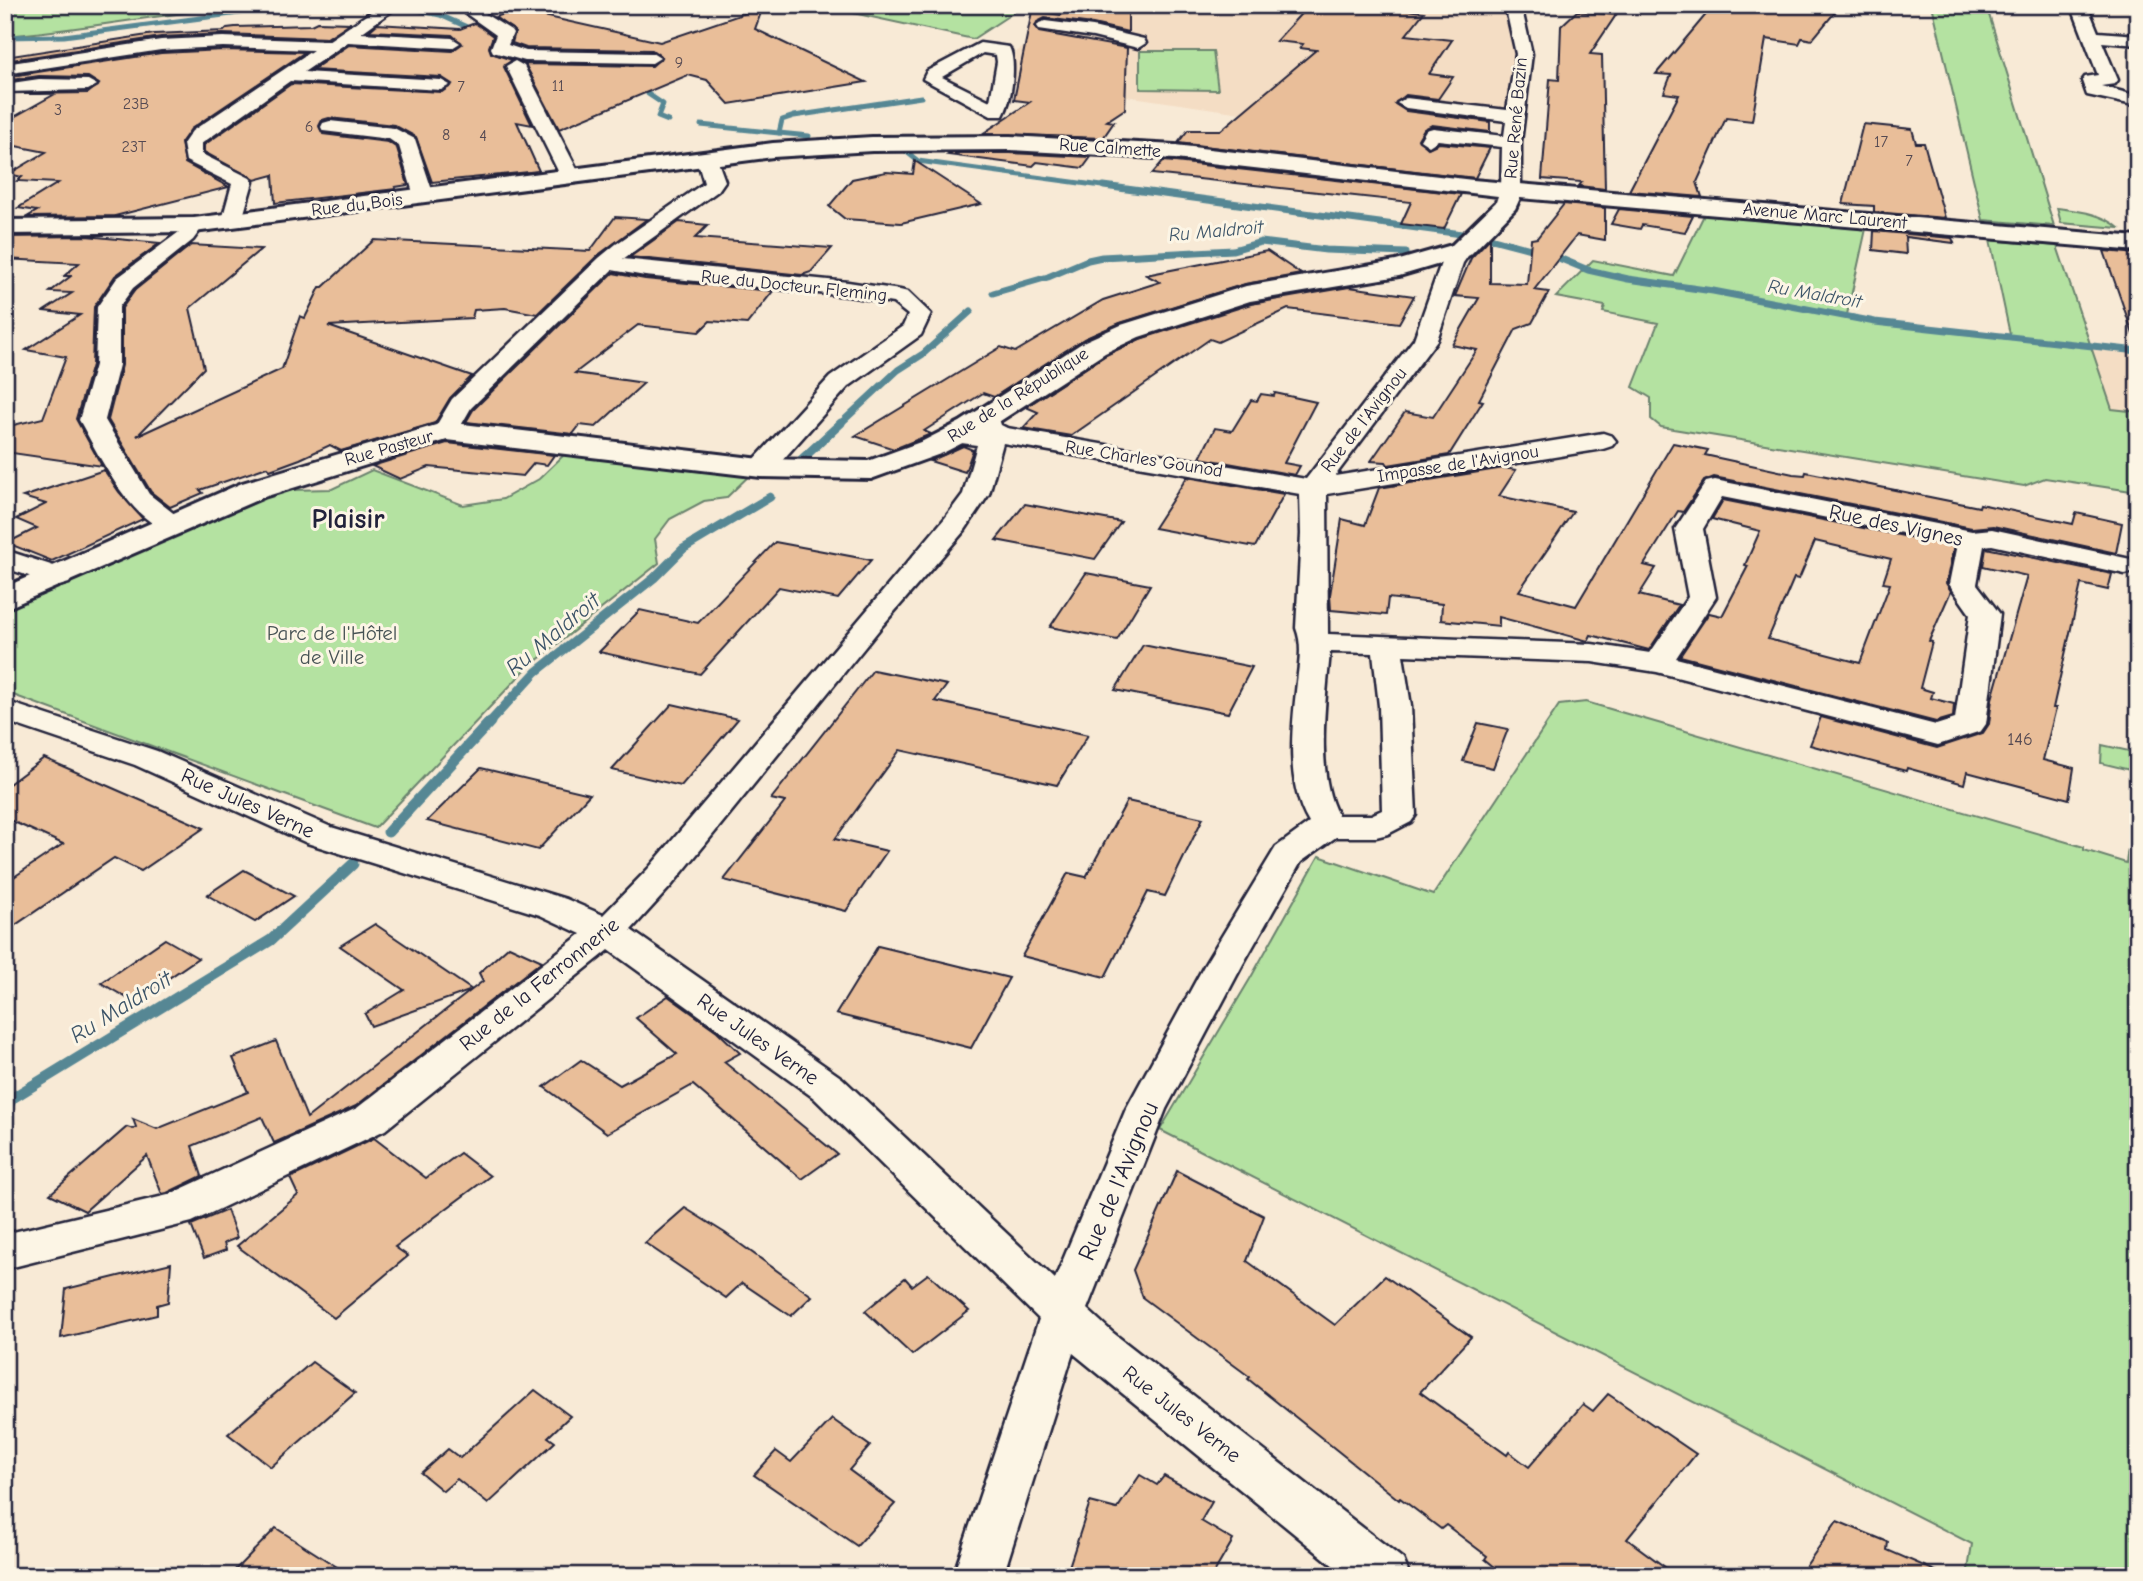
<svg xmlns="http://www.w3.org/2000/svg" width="2143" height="1581" viewBox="0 0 2143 1581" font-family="'Comic Neue',sans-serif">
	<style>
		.built { fill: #f4ddc4 }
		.green { fill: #b4e2a1; stroke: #6b826e; stroke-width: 2 }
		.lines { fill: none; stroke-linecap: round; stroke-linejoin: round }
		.stream-far4 { stroke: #568794; stroke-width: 5 }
		.stream-far3 { stroke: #568794; stroke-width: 7 }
		.stream-far2 { stroke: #568794; stroke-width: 9 }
		.stream-far1 { stroke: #568794; stroke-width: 11 }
		.stream { stroke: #568794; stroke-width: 14 }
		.building { fill: #e9be99; stroke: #22223b; stroke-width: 2; fill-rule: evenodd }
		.street-casing { stroke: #22223b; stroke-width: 5 }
		.secondary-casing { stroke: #22223b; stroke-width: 6 }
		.street { fill: #fcf5e5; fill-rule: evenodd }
		.secondary { fill: #fcf5e5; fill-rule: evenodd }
		.labels { text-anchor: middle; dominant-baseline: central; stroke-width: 6; stroke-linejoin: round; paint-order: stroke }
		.far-number-label { font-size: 16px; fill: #544952 }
		.far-street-label { font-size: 18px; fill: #22223b; stroke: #fcf5e5 }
		.number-label { font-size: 18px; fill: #544952 }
		.far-water-label { font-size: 19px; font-style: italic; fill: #3c5468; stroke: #fcf5e5 }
		.street-label { font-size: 21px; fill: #22223b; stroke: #fcf5e5 }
		.park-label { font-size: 21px; fill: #465254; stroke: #fcf5e5 }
		.water-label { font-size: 23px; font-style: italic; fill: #3c5468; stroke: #fcf5e5 }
		.near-street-label { font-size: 24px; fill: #22223b; stroke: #fcf5e5 }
		.district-label { font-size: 28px; font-weight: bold; fill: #22223b; stroke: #fcf5e5 }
	</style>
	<rect width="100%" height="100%" fill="#f8ead6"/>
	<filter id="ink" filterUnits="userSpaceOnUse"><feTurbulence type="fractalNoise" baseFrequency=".0143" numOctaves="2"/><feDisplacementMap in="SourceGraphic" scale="14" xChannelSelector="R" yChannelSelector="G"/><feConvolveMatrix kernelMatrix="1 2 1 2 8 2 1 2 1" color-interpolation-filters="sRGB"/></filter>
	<g filter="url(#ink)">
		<g class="built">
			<path d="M1072,5H1509L1515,60L1510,124L1390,109L1362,131L1058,86L1010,85L1016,52L1070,17L1065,9Z"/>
			<path d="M2092,348L2138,354V412L2112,409Z"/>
		</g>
		<g class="green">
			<path d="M5,5H259C174,11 91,29 5,36Z"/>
			<path d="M816,5H1025L973,39Z"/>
			<path d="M1932,5H1986L2054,226L1983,220Z"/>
			<path d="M1140,51H1213L1218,90L1140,89Z"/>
			<path d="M2057,208C2078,211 2102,213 2119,228L2061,223Z"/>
			<path d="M1704,215L1866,229L1846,319L2011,339L1990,240L2057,246L2112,409L2138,412V492L2045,478L2024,486L1661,427L1651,419V398L1633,387L1658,323L1603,312L1605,306L1556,297L1593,260L1674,276Z"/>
			<path d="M569,450L754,471L726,498L704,501L670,519L655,539L659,563L526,669L375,828L5,692V610L257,497L290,490L332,489L372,470L463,505L503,499L539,479Z"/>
			<path d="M1586,702L2084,847V850L2126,863L2138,775V1576H1967L1972,1544L1160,1130L1250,979L1319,856L1433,895L1559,705Z"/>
			<path d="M2102,745L2138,753V772L2101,763Z"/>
		</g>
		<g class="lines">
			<g class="stream-far4">
				<path d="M399,6L440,15L476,31"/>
				<path d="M5,37L64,36L299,5"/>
				<path d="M496,57C527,71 560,58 593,69"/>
				<path d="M642,81L647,83L648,94L663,104L658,117L668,121"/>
				<path d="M701,125L809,136"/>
				<path d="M779,133L782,120L794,116L921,97"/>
				<path d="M903,149L918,161L1117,188"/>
			</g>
			<g class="stream-far3">
				<path d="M1104,186L1462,234"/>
				<path d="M1489,238L1549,254L1588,270L1628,279L1713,291L1875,322L2138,351"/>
				<path d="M993,293L1048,277L1088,260L1102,257L1233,250L1261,242L1326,250L1406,253"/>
				<path d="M840,424L898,370L923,354L971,311"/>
			</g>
			<g class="stream-far2">
				<path d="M801,460L841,423"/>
				<path d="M488,724L536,672L654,578L683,549L770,497"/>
			</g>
			<g class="stream-far1">
				<path d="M388,832L490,722"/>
				<path d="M6,1102L271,940L353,864"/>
			</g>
			<path class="stream" d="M5,1103L9,1101"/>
		</g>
		<g class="building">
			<path d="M1078,5H1128V32L1093,24L1045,18L1037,22L1035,27L1039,32L1127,48L1125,109L1107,121L1114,122L1103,138L982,134L1030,102L1014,100L1032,11L1061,15Z"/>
			<path d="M1714,5H1841L1812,40L1802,38L1799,44L1766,39L1752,121L1726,118L1697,182L1702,197L1629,191L1679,95L1664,93L1671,75L1656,74Z"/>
			<path d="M1308,6L1363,11L1368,6L1424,12L1406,35L1452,40L1429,74L1453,77L1438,99L1406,95L1395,104L1406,111L1490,122V132L1432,125L1424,129L1418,139L1428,148L1439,143L1490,148L1475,178L1178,143L1188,130H1221L1316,50L1300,48L1303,44L1276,41Z"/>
			<path d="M763,7L755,29L866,82L729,104L707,80L688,75L559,129L525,64L652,66L662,57L652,50L526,48L512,43L515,32L495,17L517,10L660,42Z"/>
			<path d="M1577,11L1616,15L1590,54L1602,55L1605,189L1579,186L1582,182L1542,179L1550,79L1559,80L1561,26Z"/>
			<path d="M317,22L350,23L327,38L223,34L161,37L5,61V57L154,34L224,31L227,28L235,27L311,25Z"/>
			<path d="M475,23L493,36L489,47L491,53L512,60L504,67L532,125L517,122L539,171L432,182L416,137L394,125L329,118L322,120L319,126L323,134L388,142L397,148L408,185L395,187L396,189L275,203L273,175L255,180L204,152V145L291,84L442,92L452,84L441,77L312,70L349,45L452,51L462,44L452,35L369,31L377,24L460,29Z"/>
			<path d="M223,50L305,52L191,129L181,143L185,163L229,187L115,216L27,217L37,211L18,208L58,183L17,181L22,177L9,174L46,152L5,144V122L55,94H24L88,93L99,84L88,77L39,76L5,81V77L161,53Z"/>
			<path d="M1863,124L1912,129L1916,143H1924L1945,218L1874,212V206L1843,204Z"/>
			<path d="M952,153H1010L1091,157L1083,168L1037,162L1033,166L948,155Z"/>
			<path d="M915,161L981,204L901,223L845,219L829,206L852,179L886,172L913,174Z"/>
			<path d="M1163,161L1175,162L1461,194L1444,229L1401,224L1411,202L1152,174Z"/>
			<path d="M1564,204L1605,208V240L1577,235L1534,290L1549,292L1532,323L1516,329L1479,400L1483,401L1449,455L1388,465L1386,462L1371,461L1405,412L1433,417L1477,350L1452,345L1479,298L1455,296L1471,258L1490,238V283L1527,284L1531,239L1537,238Z"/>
			<path d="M1619,209L1693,216L1685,232L1642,225L1640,229L1611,224Z"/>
			<path d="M615,217L647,219L597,256L537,314L505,308L474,310L472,318L328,326L472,376L450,398L435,423L341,451L330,445L300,459L270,470L267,467L200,490L203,493L170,507L151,492L108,420L122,365V308L135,290L191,245L261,249L190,308L204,368L137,436L282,369L300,316L305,318L320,287H323L374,240L590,251Z"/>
			<path d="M679,222L708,225L695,238L832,248L811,272L802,275L630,257Z"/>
			<path d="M1874,231L1952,238L1954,243L1905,237L1906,254L1873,250Z"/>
			<path d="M86,236L160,243L115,276L94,307L92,365L76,419L102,466L5,452V427L43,418L66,357L26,350L80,315L44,311L72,293L50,292L71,276H64L79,263L5,259V237Z"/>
			<path d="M1267,251L1301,274L1245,284L1120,323L1084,339L994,397L983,393L924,431L931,434L894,449L855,436L1001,347L1015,352L1103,300L1160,282L1146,275Z"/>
			<path d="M2104,251L2138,254V334H2133Z"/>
			<path d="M613,273L645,279L773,291L747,324L710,321L699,332L638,325L575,373L644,383L596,427L580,425L573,434L466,422L473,410Z"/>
			<path d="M1349,287L1414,296L1399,323L1288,309L1218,342L1210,339L1071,436L1023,428L1038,412L1026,407L1106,355L1140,339L1251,304Z"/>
			<path d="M1275,393L1316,402L1284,463L1300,466L1295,475L1200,458L1215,428L1232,431L1251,400L1257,401L1261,394L1274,396Z"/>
			<path d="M447,443L554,455L547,465L534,463L523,476L429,467L400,479L372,466Z"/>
			<path d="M1673,443L1708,450L1705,455L1793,474L1805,475L1806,472L1979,507L1980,504L2073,524L2076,513L2122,523L2116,553L1993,526L1972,528L1714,477L1704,481L1683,512L1678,511L1644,565L1656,568L1639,595L1679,605L1649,650L1591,635L1588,641L1499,617V626L1441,620L1442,604L1388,598L1386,615L1331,610L1330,595L1342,519L1365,525L1379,488L1504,468L1516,470L1499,496L1573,512L1519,591L1576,606Z"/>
			<path d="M963,446L973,450L965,472L930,461Z"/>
			<path d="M104,470L119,492L143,519L52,561L7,543L37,528L16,519L46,504L23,497Z"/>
			<path d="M1187,477L1284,494L1255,547L1154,528Z"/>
			<path d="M1723,500L1954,546L1946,583L1951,591L1929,641L1932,642L1920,688L1933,692L1931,698L1954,704L1953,717L1936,722L1680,656L1709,613L1722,616L1748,566L1745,565L1760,531L1712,519ZM1815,541L1891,559L1883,583L1890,584L1860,663L1768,639L1794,578L1799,579Z"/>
			<path d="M1025,504L1121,522L1095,559L996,540Z"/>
			<path d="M775,542L871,560L838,599L779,587L700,674L599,652L640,610L698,623Z"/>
			<path d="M1986,548L2112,574L2108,590L2081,584L2053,708H2056L2043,760L2074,768L2069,799L1967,772L1964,784L1907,768L1906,771L1810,745L1821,717L1937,748L1983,733L1989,724L1992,699L2027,576L1983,566Z"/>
			<path d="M1086,573L1150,585L1117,640L1050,627Z"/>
			<path d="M1143,645L1252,667L1228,713L1115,690Z"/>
			<path d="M873,670L947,685L935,701L1088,735L1057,785L900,750L835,839L887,851L846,911L724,880L785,802L771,799Z"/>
			<path d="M672,704L738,719L681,786L612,770Z"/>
			<path d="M1478,723L1508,729L1493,768L1463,761Z"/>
			<path d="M44,758L204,828L141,871L114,858L5,932V883L63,844L5,818V787Z"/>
			<path d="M481,768L590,794L538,850L427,821Z"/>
			<path d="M1127,801L1203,818L1165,896L1148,892L1105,977L1022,956L1068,873L1086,877Z"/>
			<path d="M244,870L294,896L255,922L207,895Z"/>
			<path d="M375,924L472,990L371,1026L365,1014L404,990L340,946Z"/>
			<path d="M165,939L198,958L134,1002L101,983Z"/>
			<path d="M509,946L542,961L356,1106L274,1143L262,1117L192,1146L202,1176L167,1193L162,1194L147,1156L85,1211L50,1194L127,1127L133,1129L136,1127L133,1119L157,1129L248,1092L233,1058L276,1041L307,1118L483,981L479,973Z"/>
			<path d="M878,946L1009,978L971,1048L836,1014Z"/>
			<path d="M668,996L717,1031L740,1053L724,1062L837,1154L802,1179L693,1085L607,1133L544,1087L581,1060L620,1085L677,1054L636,1018Z"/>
			<path d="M374,1138L426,1178L460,1153L490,1176L395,1247L408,1256L334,1318L237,1246L298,1195L290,1178Z"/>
			<path d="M1177,1171L1264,1216L1247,1261L1335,1325L1385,1276L1471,1337L1420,1392L1507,1455L1509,1452L1529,1467L1583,1404L1593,1411L1608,1394L1696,1454L1627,1539L1677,1576H1506L1485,1559L1487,1556L1446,1525L1441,1529L1400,1498L1399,1500L1248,1379L1250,1377L1143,1298L1133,1270Z"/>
			<path d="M685,1208L725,1233L812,1296L791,1316L742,1283L726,1298L645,1243Z"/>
			<path d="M227,1210L237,1238L224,1243L226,1250L204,1258L191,1225Z"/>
			<path d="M171,1263L168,1302L157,1305V1315L61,1338L66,1289Z"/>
			<path d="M928,1274L969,1311L912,1355L865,1311L905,1278L912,1286Z"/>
			<path d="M312,1362L355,1393L271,1467L228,1434Z"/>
			<path d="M535,1390L570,1416L548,1437L555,1442L488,1504L457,1479L443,1491L421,1473L448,1449L460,1458Z"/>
			<path d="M832,1419L870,1446L849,1470L895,1504L857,1546L754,1475L776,1451L791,1462Z"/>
			<path d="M1140,1475L1157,1485L1164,1476L1212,1502L1201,1521L1233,1540L1212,1576H1066L1090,1502L1117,1509Z"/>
			<path d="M1837,1521L1888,1542L1887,1550L1947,1576H1799Z"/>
			<path d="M276,1528L351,1576H229Z"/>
		</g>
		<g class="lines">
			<defs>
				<g id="street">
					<path d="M381,5H400L361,33L452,38L460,43L452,48L348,42L304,72L441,80L450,85L441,90L290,81L201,144L202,154L250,178L253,182L242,220L239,224H225L222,220L232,184L186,161L183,144L192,131L313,50L223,47L161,50L5,74V64L161,40L223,37L328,41Z"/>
					<path d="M477,5H499L485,14L511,30L513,33L508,45L526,51L652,53L660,58L652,63L525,61L493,52L491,48L496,35L465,13Z"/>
					<path d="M1505,5H1521L1532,54L1521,142V190L1518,194H1504L1501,190L1502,147L1438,140L1429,146L1420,140L1426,130L1433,128L1504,136L1506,121L1406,108L1397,103L1406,98L1507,110L1516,54Z"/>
					<path d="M2071,5H2087L2098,32L2138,35V45L2102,42L2118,80L2115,84L2101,86L2138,96V106L2087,95L2082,81L2085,77L2098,75Z"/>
					<path d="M1045,21L1093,27L1144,39L1146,43L1138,48L1093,37L1039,29L1037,26L1039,23Z"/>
					<path d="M980,43L1009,47C1017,62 1012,101 1003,116H991L923,79L927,71ZM983,53L996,55L997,62L990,101L942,77Z"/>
					<path d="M515,61L524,66L581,177L578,181L571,183L561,177L506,66Z"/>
					<path d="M39,79L88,80L97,85L88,90L5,92V84Z"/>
					<path d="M330,121L394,128L415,139L434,196L431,200H417L414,196L399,146L389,139L323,131L321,127L323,123Z"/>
					<path d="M707,153L717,159L725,181L718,191L623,259L848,282L900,290L908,292L931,314L921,335L848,387L770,474L761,476L752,474L748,468L752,462L830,377L903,326L908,315L893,303L848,296L645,276L612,270L471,408L455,436L446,439L437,436L433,431L452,399L599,258L616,244L704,183L697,159Z"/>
					<path d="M194,219L201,221L204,225L193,240L133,288L119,307V365L105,420L149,494L186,523L182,529C137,540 98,452 79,420L95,365L97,307L117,278L179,232L187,221Z"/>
					<path d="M1461,244L1469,245L1472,250L1463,263L1437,340L1335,476L1603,433L1612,436L1616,441L1612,446L1603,449L1327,494L1328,634L1592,644L1650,653L1688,597L1675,529L1706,482L1715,480L1972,531L1992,529L2135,560L2138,568L2135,572L2125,574L1992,545L1984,546L1977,584L2000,614L1986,724L1981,731L1938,745L1657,672L1592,662L1403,655L1411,706L1416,815L1411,822L1388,834L1376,837H1336L1301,862L1243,964L1166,1109L1087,1309L1112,1332L1403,1559L1410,1576H1346L1073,1353L1003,1576H953L1039,1319L814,1098L609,950L385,1130L192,1222L5,1269V1234L168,1195L357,1108L581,934L540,915L307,843L135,765L5,721V701L157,751L331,827L566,899L603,915L648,869L945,518L963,494L977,445L945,441L941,436L945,431L975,428L976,418L979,413L988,411L997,413L1001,425L1007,428L1306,479L1414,339L1441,263L1453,245ZM1003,443L1300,494L1301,534L1296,628C1303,646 1299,663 1297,682C1292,727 1285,783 1309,823L1276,847L1205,964L1126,1109L1055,1279L842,1078L631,930L672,885L882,626L965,530L989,494ZM1722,497L1957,544L1949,584L1970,614L1955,719L1936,725L1676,658L1716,597L1703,529ZM1330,652L1373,653L1379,706L1382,810L1371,815H1338C1315,775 1326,697 1330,652Z"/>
					<path d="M5,550L69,571L73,577L69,583L59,586L5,568Z"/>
				</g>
				<path id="secondary" d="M1010,136L1175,145L1473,180L2138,237V251L1520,198L1515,209L1470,255L1399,276L1250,301L1139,337L1105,353L980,434L943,453L871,479L761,477L447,440L264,497L5,609V587L242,483L446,422L761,459L868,461L923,441L960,422L1085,341L1121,325L1246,286L1396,261L1452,245L1496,202L1498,196L1175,159L1010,150L872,151L773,157L194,232L5,234V220L194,218L773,143L872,137Z"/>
			</defs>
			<use href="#street" class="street-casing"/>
			<use href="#secondary" class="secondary-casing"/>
			<use href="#street" class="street"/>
			<use href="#secondary" class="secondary"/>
		</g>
	</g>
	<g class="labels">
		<g class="far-number-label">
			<text x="679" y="63">9</text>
			<text x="558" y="86">11</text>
			<text x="461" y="87">7</text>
			<text x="136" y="104">23B</text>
			<text x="58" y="110">3</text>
			<text x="309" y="127">6</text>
			<text x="446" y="135">8</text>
			<text x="483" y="136">4</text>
			<text x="1881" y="142">17</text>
			<text x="134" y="147">23T</text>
			<text x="1909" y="161">7</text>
		</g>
		<g class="far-street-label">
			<text transform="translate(1516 118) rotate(-85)">Rue René Bazin</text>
			<text transform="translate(1110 148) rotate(4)">Rue Calmette</text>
			<text transform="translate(357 205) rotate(-7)">Rue du Bois</text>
			<text transform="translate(1825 216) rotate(5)">Avenue Marc Laurent</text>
			<text transform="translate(794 286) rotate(6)">Rue du Docteur Fleming</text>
			<text transform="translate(1018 395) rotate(-32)">Rue de la République</text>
			<text transform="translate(1364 420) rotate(-52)">Rue de l'Avignou</text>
			<text transform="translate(389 448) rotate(-16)">Rue Pasteur</text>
			<text transform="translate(1144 459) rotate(9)">Rue Charles Gounod</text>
			<text transform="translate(1458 464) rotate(-9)">Impasse de l'Avignou</text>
		</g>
		<g class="number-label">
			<text x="2020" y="739">146</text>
		</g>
		<g class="far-water-label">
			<text transform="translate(1216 231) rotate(-5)">Ru Maldroit</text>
			<text transform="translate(1815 294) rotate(10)">Ru Maldroit</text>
		</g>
		<g class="street-label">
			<text transform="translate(1896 525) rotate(12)">Rue des Vignes</text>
			<text transform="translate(248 803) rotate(24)">Rue Jules Verne</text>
			<text transform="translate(539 984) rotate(-39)">Rue de la Ferronnerie</text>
			<text transform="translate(758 1039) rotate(35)">Rue Jules Verne</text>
			<text transform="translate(1182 1414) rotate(38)">Rue Jules Verne</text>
		</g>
		<g class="park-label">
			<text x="332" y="633">Parc de l'Hôtel<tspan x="332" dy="24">de Ville</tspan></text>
		</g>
		<g class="water-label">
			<text transform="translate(553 634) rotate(-40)">Ru Maldroit</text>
			<text transform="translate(121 1007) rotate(-32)">Ru Maldroit</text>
		</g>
		<g class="near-street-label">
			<text transform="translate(1118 1181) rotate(-67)">Rue de l'Avignou</text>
		</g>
		<g class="district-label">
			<text x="348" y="519">Plaisir</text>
		</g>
	</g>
	<rect width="2143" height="1581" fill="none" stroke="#fcf5e5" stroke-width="28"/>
	<rect x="14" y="14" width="2115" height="1553" fill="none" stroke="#22223b" stroke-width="2.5" filter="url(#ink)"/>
</svg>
